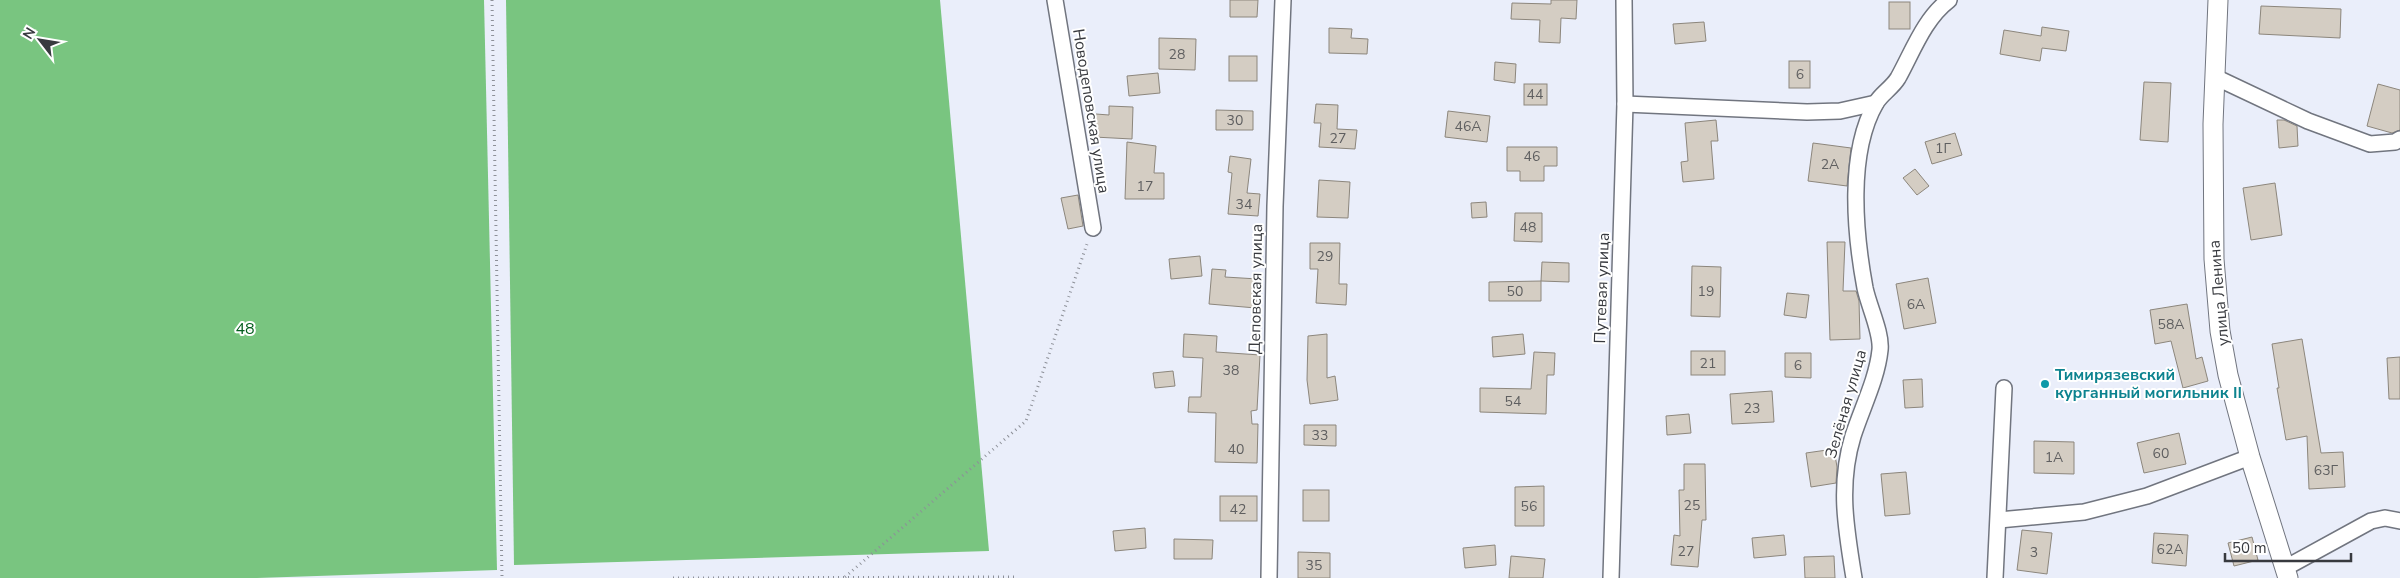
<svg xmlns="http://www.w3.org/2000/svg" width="2400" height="578" viewBox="0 0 2400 578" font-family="'Nunito Sans',sans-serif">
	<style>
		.forest { fill: #79c580 }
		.building { fill: #d4cdc3; stroke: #8c867c }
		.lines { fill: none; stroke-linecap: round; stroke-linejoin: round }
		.minor-casing { stroke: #71757f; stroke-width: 18 }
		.tertiary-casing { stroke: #71757f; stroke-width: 21 }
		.path { stroke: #8d9098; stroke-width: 3; stroke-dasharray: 1 4; stroke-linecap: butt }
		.minor { stroke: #fff; stroke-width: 15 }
		.tertiary { stroke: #fff; stroke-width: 19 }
		.culture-dot { fill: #0f9aa8; stroke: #fff; stroke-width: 2 }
		.labels { text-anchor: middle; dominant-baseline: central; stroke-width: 4; stroke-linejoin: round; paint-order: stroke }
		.number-label { font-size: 14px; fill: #5f5f60 }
		.street-label { font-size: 16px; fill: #383a3f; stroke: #fff }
		.park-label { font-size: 16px; fill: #045d1d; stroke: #fff }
		.culture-label { font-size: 16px; font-weight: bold; fill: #0d838f; stroke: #fff; text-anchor: start }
	</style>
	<rect width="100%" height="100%" fill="#eaeefa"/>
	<g class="forest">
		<path d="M0,0H484L497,570L257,578H0Z"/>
		<path d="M506,0H940L989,551L514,565Z"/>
	</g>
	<g class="building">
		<path d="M1230,0H1258L1257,17H1230Z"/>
		<path d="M1551,0H1577L1576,19L1561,18L1560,43L1539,42L1540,20L1511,19L1512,3L1551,4Z"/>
		<rect x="1889" y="2" width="21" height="27"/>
		<path d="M2261,6L2341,9L2340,38L2259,34Z"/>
		<path d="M1704,22L1706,41L1675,44L1673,24Z"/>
		<path d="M2042,27L2069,31L2066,51L2042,48L2040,61L2000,54L2004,30L2041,36Z"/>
		<path d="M1329,28L1352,29L1351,38L1368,39L1367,54L1329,53Z"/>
		<path d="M1159,38L1196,39L1195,70L1159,69Z"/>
		<rect x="1229" y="56" width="28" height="25"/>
		<rect x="1789" y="61" width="21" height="27"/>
		<path d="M1495,62L1516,64L1515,83L1494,80Z"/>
		<path d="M1158,73L1160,93L1129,96L1127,76Z"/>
		<path d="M2144,82L2171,83L2168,142L2140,140Z"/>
		<rect x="1524" y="84" width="23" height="21"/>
		<path d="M2378,84L2400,90V130L2392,133L2367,126Z"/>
		<path d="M1316,104L1338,105L1337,129L1357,130L1355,149L1319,147L1321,123H1314Z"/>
		<path d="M1109,106L1133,107L1132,139L1094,137L1096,114L1109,115Z"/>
		<path d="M1216,110L1253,111V130H1216Z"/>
		<path d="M1448,111L1490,116L1487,142L1445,137Z"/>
		<path d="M1716,120L1718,141H1711L1714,179L1683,182L1681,162L1688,161L1685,123Z"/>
		<path d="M2277,120H2284L2297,126L2298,146L2279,148Z"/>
		<path d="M1955,133L1962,155L1932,164L1925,142Z"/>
		<path d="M1127,142L1156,146L1154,173H1164V199H1125Z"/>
		<path d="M1813,143L1851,148L1847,186L1808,181Z"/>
		<path d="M1507,147H1557V166H1544V181H1520V171H1507Z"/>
		<path d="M1230,156L1251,159L1247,193L1260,194L1258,216L1228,214L1232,173L1228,172Z"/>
		<path d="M1915,169L1929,186L1917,195L1903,178Z"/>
		<path d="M1319,180L1350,182L1348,218L1317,217Z"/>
		<path d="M2275,183L2282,235L2251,240L2243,188Z"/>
		<path d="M1078,195L1083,226L1068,229L1061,198Z"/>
		<path d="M1486,202L1487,217L1472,218L1471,203Z"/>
		<path d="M1515,213H1542V242L1514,241Z"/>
		<path d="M1827,242H1845L1843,291H1856L1859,301L1860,339L1830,340Z"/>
		<path d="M1310,243H1340L1339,284H1347L1346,305L1316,303L1318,269H1310Z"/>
		<path d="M1200,256L1202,276L1171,279L1169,259Z"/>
		<path d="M1542,262L1569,263V282L1541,281Z"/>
		<path d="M1692,266L1721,267L1720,317L1691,316Z"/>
		<path d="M1212,269L1226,270L1225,277L1258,279L1256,308L1209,304Z"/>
		<path d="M1928,278L1936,323L1904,329L1896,284Z"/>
		<path d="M1541,281V301H1489V282Z"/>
		<path d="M1787,293L1809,295L1806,318L1784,315Z"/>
		<path d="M2187,304L2196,359L2202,357L2208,381L2183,388L2171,341L2155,344L2150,310Z"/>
		<path d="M1184,334L1217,336L1216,352L1260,355L1257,410L1251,411L1252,424H1258L1257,463L1215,462L1216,413L1188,412L1189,397H1201L1203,358L1183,357Z"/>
		<path d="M1327,334V378L1335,376L1338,400L1310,404L1307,380L1308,336Z"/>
		<path d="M1523,334L1525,354L1493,357L1492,337Z"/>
		<path d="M2302,339L2321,453L2343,452L2345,487L2309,489L2307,436L2286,440L2277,388H2279L2272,344Z"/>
		<rect x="1691" y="351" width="34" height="24"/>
		<path d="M1534,352L1555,353L1554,375H1547L1546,414L1480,412V388L1531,389Z"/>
		<path d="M1785,353H1811V378L1785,377Z"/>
		<path d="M2400,357V399H2389L2387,358Z"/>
		<path d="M1173,371L1175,386L1155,388L1153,373Z"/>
		<path d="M1922,379L1923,407L1905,408L1903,380Z"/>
		<path d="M1772,391L1774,422L1732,424L1730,394Z"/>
		<path d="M1689,414L1691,433L1667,435L1666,416Z"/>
		<path d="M1304,425H1336V446L1304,445Z"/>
		<path d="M2179,433L2186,464L2144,473L2137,443Z"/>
		<path d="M2034,441L2074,442V474L2034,473Z"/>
		<path d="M1834,449L1837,467L1836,483L1811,487L1806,453Z"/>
		<path d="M1684,464H1705L1706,520H1702L1698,567L1671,565L1674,535L1680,536L1679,490H1684Z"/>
		<path d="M1906,472L1910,514L1885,516L1881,474Z"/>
		<path d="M1544,486V526H1515V487Z"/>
		<rect x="1303" y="490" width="26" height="31"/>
		<rect x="1220" y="496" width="37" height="25"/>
		<path d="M1145,528L1146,548L1115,551L1113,531Z"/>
		<path d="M2022,530L2052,533L2047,574L2017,570Z"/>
		<path d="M2154,533L2188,535L2186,566L2152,563Z"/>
		<path d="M1784,535L1786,555L1754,558L1752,538Z"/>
		<path d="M2252,537L2258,560L2234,566L2228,543Z"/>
		<path d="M1174,539L1213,540L1212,559H1174Z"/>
		<path d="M1495,545L1496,565L1465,568L1463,548Z"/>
		<path d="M1298,552L1330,553V578H1298Z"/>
		<path d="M1511,556L1545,559L1543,578H1509Z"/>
		<path d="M1834,556L1835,578H1805L1804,557Z"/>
	</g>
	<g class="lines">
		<defs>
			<g id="minor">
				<path d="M1055,0L1093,228"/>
				<path d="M2215,77L2308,121L2370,144L2395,142L2400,139"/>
				<path d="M1625,104L1807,112L1840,111L1876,103"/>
				<path d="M1999,520L2084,512L2147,496L2250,457"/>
				<path d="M2285,568L2371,521L2385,518L2400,521"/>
				<path d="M1269,578L1275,206L1283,0"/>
				<path d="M1611,578L1625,104L1624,0"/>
				<path d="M1854,578C1846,529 1838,485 1853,436C1862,408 1877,379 1880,350C1882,333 1869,307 1865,288C1855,234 1847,153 1876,103C1881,94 1892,88 1898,78C1913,51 1924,19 1949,0"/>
				<path d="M1995,578L2004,388"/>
			</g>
			<path id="tertiary" d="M2218,0L2213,124L2214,259L2220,331L2228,375L2250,457L2288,578"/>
		</defs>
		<use href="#minor" class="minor-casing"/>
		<use href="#tertiary" class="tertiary-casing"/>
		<g class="path">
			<path d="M492,0L502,578"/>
			<path d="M845,577L1026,421L1088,241"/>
			<path d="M673,578L1014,577"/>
		</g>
		<use href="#minor" class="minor"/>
		<use href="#tertiary" class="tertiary"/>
	</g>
	<circle class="culture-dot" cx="2045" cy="384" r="5"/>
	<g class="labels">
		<g class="number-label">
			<text x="1177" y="54">28</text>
			<text x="1800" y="74">6</text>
			<text x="1535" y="94">44</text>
			<text x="1235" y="120">30</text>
			<text x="1468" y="126">46А</text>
			<text x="1338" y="138">27</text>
			<text x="1943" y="148">1Г</text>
			<text x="1532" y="156">46</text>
			<text x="1830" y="164">2А</text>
			<text x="1145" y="186">17</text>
			<text x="1244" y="204">34</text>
			<text x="1528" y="227">48</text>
			<text x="1325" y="256">29</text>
			<text x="1515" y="291">50</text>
			<text x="1706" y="291">19</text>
			<text x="1916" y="304">6А</text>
			<text x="2171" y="324">58А</text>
			<text x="1708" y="363">21</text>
			<text x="1798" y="365">6</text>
			<text x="1231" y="370">38</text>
			<text x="1513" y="401">54</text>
			<text x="1752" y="408">23</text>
			<text x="1320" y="435">33</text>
			<text x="1236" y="449">40</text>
			<text x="2161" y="453">60</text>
			<text x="2054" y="457">1А</text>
			<text x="2326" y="470">63Г</text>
			<text x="1692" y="505">25</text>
			<text x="1529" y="506">56</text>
			<text x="1238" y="509">42</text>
			<text x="2170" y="549">62А</text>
			<text x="1686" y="551">27</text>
			<text x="2034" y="552">3</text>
			<text x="1314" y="565">35</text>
		</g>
		<g class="street-label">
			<text transform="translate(1091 111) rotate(81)">Новодеповская улица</text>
			<text transform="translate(1602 288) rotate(-88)">Путевая улица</text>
			<text transform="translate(1256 289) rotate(-89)">Деповская улица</text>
			<text transform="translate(2219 293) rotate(-95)">улица Ленина</text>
			<text transform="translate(1846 404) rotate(-74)">Зелёная улица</text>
		</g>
		<g class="park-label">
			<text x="245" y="329">48</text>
		</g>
		<g class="culture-label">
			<text x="2055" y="375">Тимирязевский<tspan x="2055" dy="18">курганный могильник II</tspan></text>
		</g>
	</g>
	<g transform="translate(40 40) rotate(301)" stroke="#ffffff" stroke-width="4" paint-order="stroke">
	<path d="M0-4L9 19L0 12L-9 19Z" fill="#383a3f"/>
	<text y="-8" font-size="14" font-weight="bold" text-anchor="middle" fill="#383a3f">N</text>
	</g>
	<path d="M2225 553v8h126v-8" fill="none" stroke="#383a3f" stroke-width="2.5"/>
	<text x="2232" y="553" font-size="15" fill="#383a3f" stroke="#ffffff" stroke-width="4" paint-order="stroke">50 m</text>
</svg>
